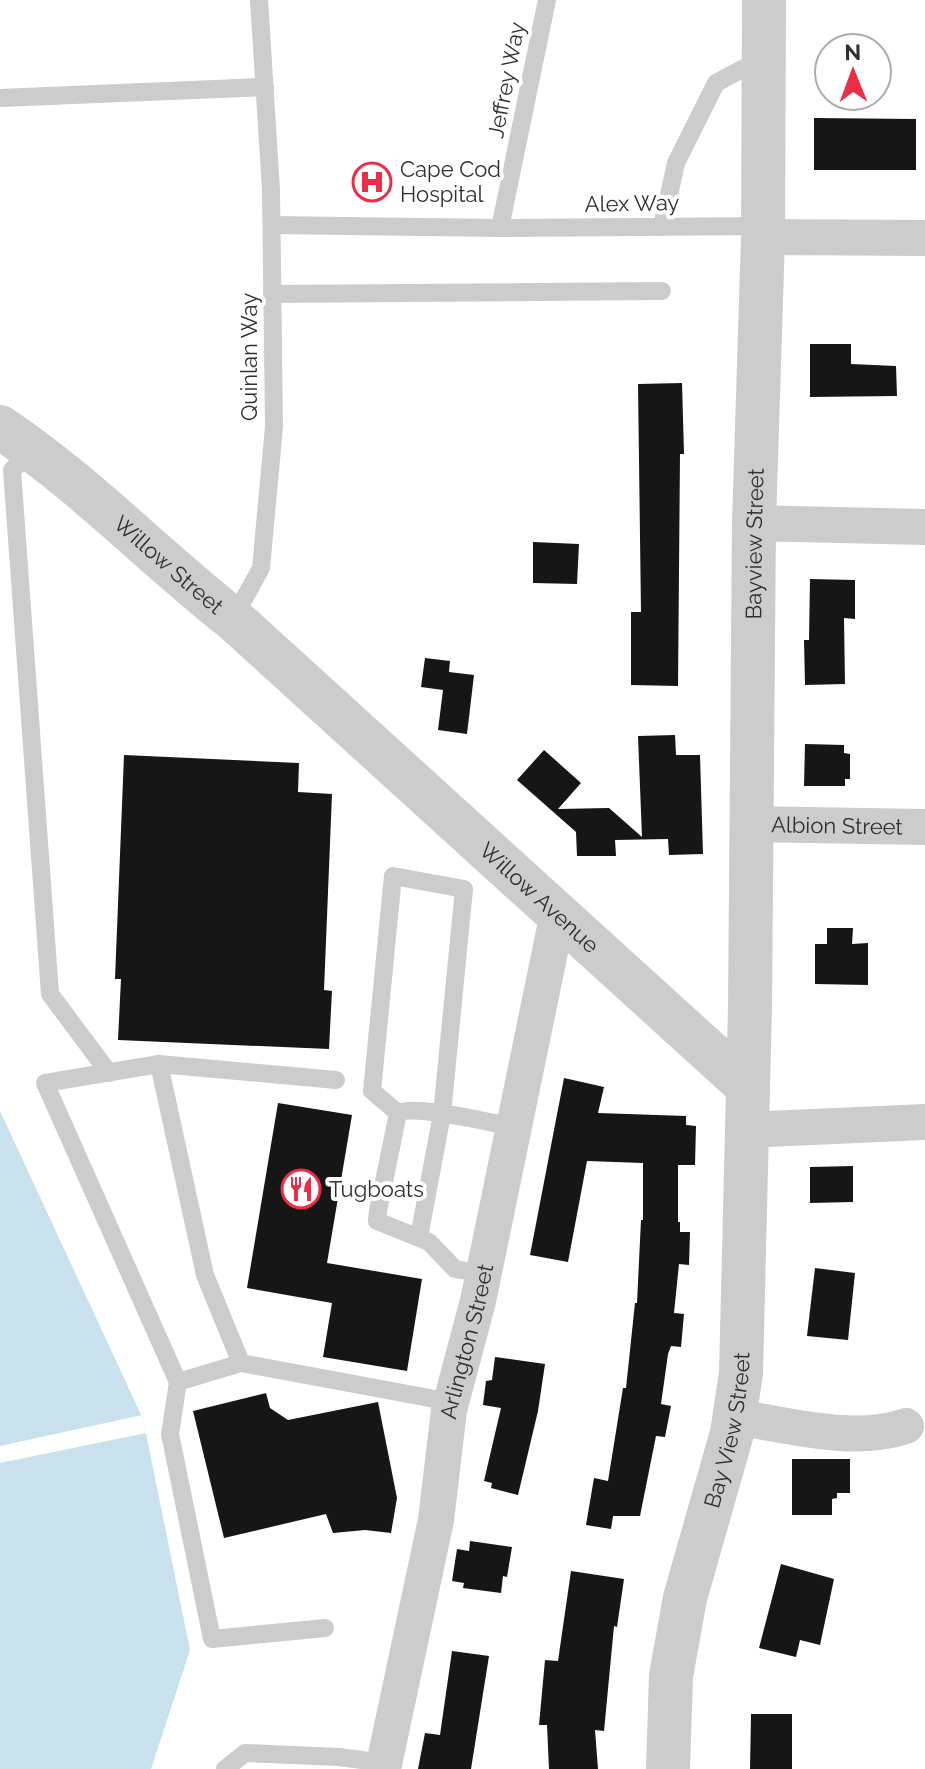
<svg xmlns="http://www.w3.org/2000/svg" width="925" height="1769" viewBox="0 0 925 1769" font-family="Raleway,sans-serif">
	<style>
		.water { fill: #c8e1ed }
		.pier { fill: #fff }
		.building { fill: #161616 }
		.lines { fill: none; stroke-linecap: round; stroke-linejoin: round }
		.service { stroke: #ccc; stroke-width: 18 }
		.minor { stroke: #ccc; stroke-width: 36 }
		.tertiary { stroke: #ccc; stroke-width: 44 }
		.labels { text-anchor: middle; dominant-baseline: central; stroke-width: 8; stroke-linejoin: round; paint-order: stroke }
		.street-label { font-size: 22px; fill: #2f2f2f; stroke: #fff }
		.poi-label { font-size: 22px; fill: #2f2f2f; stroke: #fff; text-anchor: start }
	</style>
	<rect width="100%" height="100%" fill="#fff"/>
	<path class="water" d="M0,1111L143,1419L190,1650L151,1769H0Z"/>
	<path class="pier" d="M142,1415L146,1433L0,1463V1446Z"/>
	<g class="building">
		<path d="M814,118L916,119V170H814Z"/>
		<path d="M810,344H851V364L896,366L897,396L810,397Z"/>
		<path d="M682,383L684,454H680L678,686L631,685V612H641L638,384Z"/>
		<path d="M533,542L579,544L577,584L533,583Z"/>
		<path d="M810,579L855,580V619L844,618L845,684L805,685L804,640H809Z"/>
		<path d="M425,658L450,661L449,672L474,675L467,734L438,730L443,690L421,687Z"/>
		<path d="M675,735L676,755H700L703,854L669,855L668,839L615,840L616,856H577L576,832L517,780L544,750L581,783L558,809L609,808L642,837L638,736Z"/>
		<path d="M805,744L844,745V753L850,754V779H845V786H804Z"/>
		<path d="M124,755L299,763L298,792L332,794L324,990L332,991L329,1049L118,1040L121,979H115Z"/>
		<path d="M827,928H853L852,944L868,943V985L815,984V944H827Z"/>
		<path d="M564,1078L604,1087L598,1113L686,1116V1125L696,1126L695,1165H678V1222H680V1232H690L689,1265L679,1264L674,1313L684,1314L681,1347L671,1346L668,1354L661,1404L671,1406L665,1437L656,1436L640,1516H613L611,1529L586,1525L594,1478L608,1481L623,1388H626L635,1303H637L641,1220H643V1163L587,1161L568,1262L530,1255Z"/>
		<path d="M278,1103L352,1115L327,1263L422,1279L407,1371L323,1357L332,1303L247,1288Z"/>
		<path d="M853,1166V1202L810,1203V1167Z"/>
		<path d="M815,1268L855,1273L848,1340L807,1336Z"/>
		<path d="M495,1357L545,1364L538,1411L518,1495L491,1488L492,1483L484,1481L501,1408L483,1405L486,1381L492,1380Z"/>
		<path d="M266,1393L270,1408L288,1420L378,1402L397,1498L391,1533L365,1530L333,1533L326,1514L224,1538L193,1411Z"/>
		<path d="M792,1459H850V1493H837V1498L832,1499V1515H792Z"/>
		<path d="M470,1541L512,1547L507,1577L503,1576L501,1593L463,1588L464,1583L452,1581L457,1549L469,1551Z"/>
		<path d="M781,1564L834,1579L820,1645L800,1640L796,1657L759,1648Z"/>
		<path d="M571,1571L624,1579L617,1627L614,1626L604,1731L595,1730L598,1769H549L547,1725H539L545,1660L558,1661Z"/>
		<path d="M452,1651L489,1656L471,1769H418L425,1733L440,1735Z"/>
		<path d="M751,1714H792V1769H750Z"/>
	</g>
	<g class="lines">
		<g class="service">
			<path d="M0,98L265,87"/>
			<path d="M272,225L500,228L763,226"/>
			<path d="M662,227L676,163L716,83L761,59"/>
			<path d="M500,228L547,0"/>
			<path d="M272,294L662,291"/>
			<path d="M33,451L12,470L50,994L109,1073"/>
			<path d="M233,619L261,568L274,427L271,190L259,0"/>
			<path d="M159,1064L336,1080"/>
			<path d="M398,1113L372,1091L393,876L464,889L442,1114L419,1237"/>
			<path d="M483,1274L455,1269L429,1242L377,1221L378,1211L398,1113C416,1104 490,1123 514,1127"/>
			<path d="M241,1363L178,1382L45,1083L159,1064L205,1275L241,1363L451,1402"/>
			<path d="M178,1382L170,1434L212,1639L325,1628"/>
			<path d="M225,1769L245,1753L339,1757L384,1763"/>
		</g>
		<g class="minor">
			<path d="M763,237L925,238"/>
			<path d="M754,523L925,527"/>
			<path id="s1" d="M751,824L925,827"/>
			<path d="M746,1130L925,1122"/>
			<path d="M734,1417C790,1425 852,1444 906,1426"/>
			<path id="s2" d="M383,1769L436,1520L449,1410L478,1301L558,913"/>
		</g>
		<g class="tertiary">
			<path id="s3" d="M0,427C84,483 154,557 233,619L747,1086"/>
			<path id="s4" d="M668,1769L671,1676L685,1598L732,1433L741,1373L750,1007L754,523L763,237L764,0"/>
		</g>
	</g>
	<defs>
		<symbol id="hospital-ring" viewBox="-11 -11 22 22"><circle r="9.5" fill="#fff" stroke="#eb2d46" stroke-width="1.5"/><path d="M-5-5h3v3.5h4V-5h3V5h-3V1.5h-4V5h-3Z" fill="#eb2d46"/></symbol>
		<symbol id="restaurant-ring" viewBox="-11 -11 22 22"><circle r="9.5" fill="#fff" stroke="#eb2d46" stroke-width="1.5"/><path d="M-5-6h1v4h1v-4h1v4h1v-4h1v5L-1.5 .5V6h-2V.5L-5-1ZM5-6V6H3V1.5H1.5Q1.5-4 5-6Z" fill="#eb2d46"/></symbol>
	</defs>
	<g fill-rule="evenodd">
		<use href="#hospital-ring" x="350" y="160" width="44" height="44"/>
		<use href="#restaurant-ring" x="279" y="1167" width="44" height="44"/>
	</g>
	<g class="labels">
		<g class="street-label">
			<text transform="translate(506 80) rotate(-79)">Jeffrey Way</text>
			<text transform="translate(632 203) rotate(-1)">Alex Way</text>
			<text transform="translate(249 357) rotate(-90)">Quinlan Way</text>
			<text stroke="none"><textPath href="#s4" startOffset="1234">Bayview Street</textPath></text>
			<text stroke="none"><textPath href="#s3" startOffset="218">Willow Street</textPath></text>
			<text stroke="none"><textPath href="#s1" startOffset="86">Albion Street</textPath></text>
			<text stroke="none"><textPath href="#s3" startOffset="716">Willow Avenue</textPath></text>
			<text stroke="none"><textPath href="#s2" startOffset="436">Arlington Street</textPath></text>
			<text stroke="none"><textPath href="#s4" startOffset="346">Bay View Street</textPath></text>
		</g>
		<g class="poi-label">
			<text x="400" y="169">Cape Cod<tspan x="400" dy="25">Hospital</tspan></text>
			<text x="329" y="1189">Tugboats</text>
		</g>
	</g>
	<g transform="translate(853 72) rotate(359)"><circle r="38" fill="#ffffff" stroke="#acacac" stroke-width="2"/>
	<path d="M0-6L14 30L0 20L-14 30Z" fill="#eb2d46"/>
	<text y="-12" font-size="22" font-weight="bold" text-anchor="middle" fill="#2f2f2f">N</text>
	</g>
</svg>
